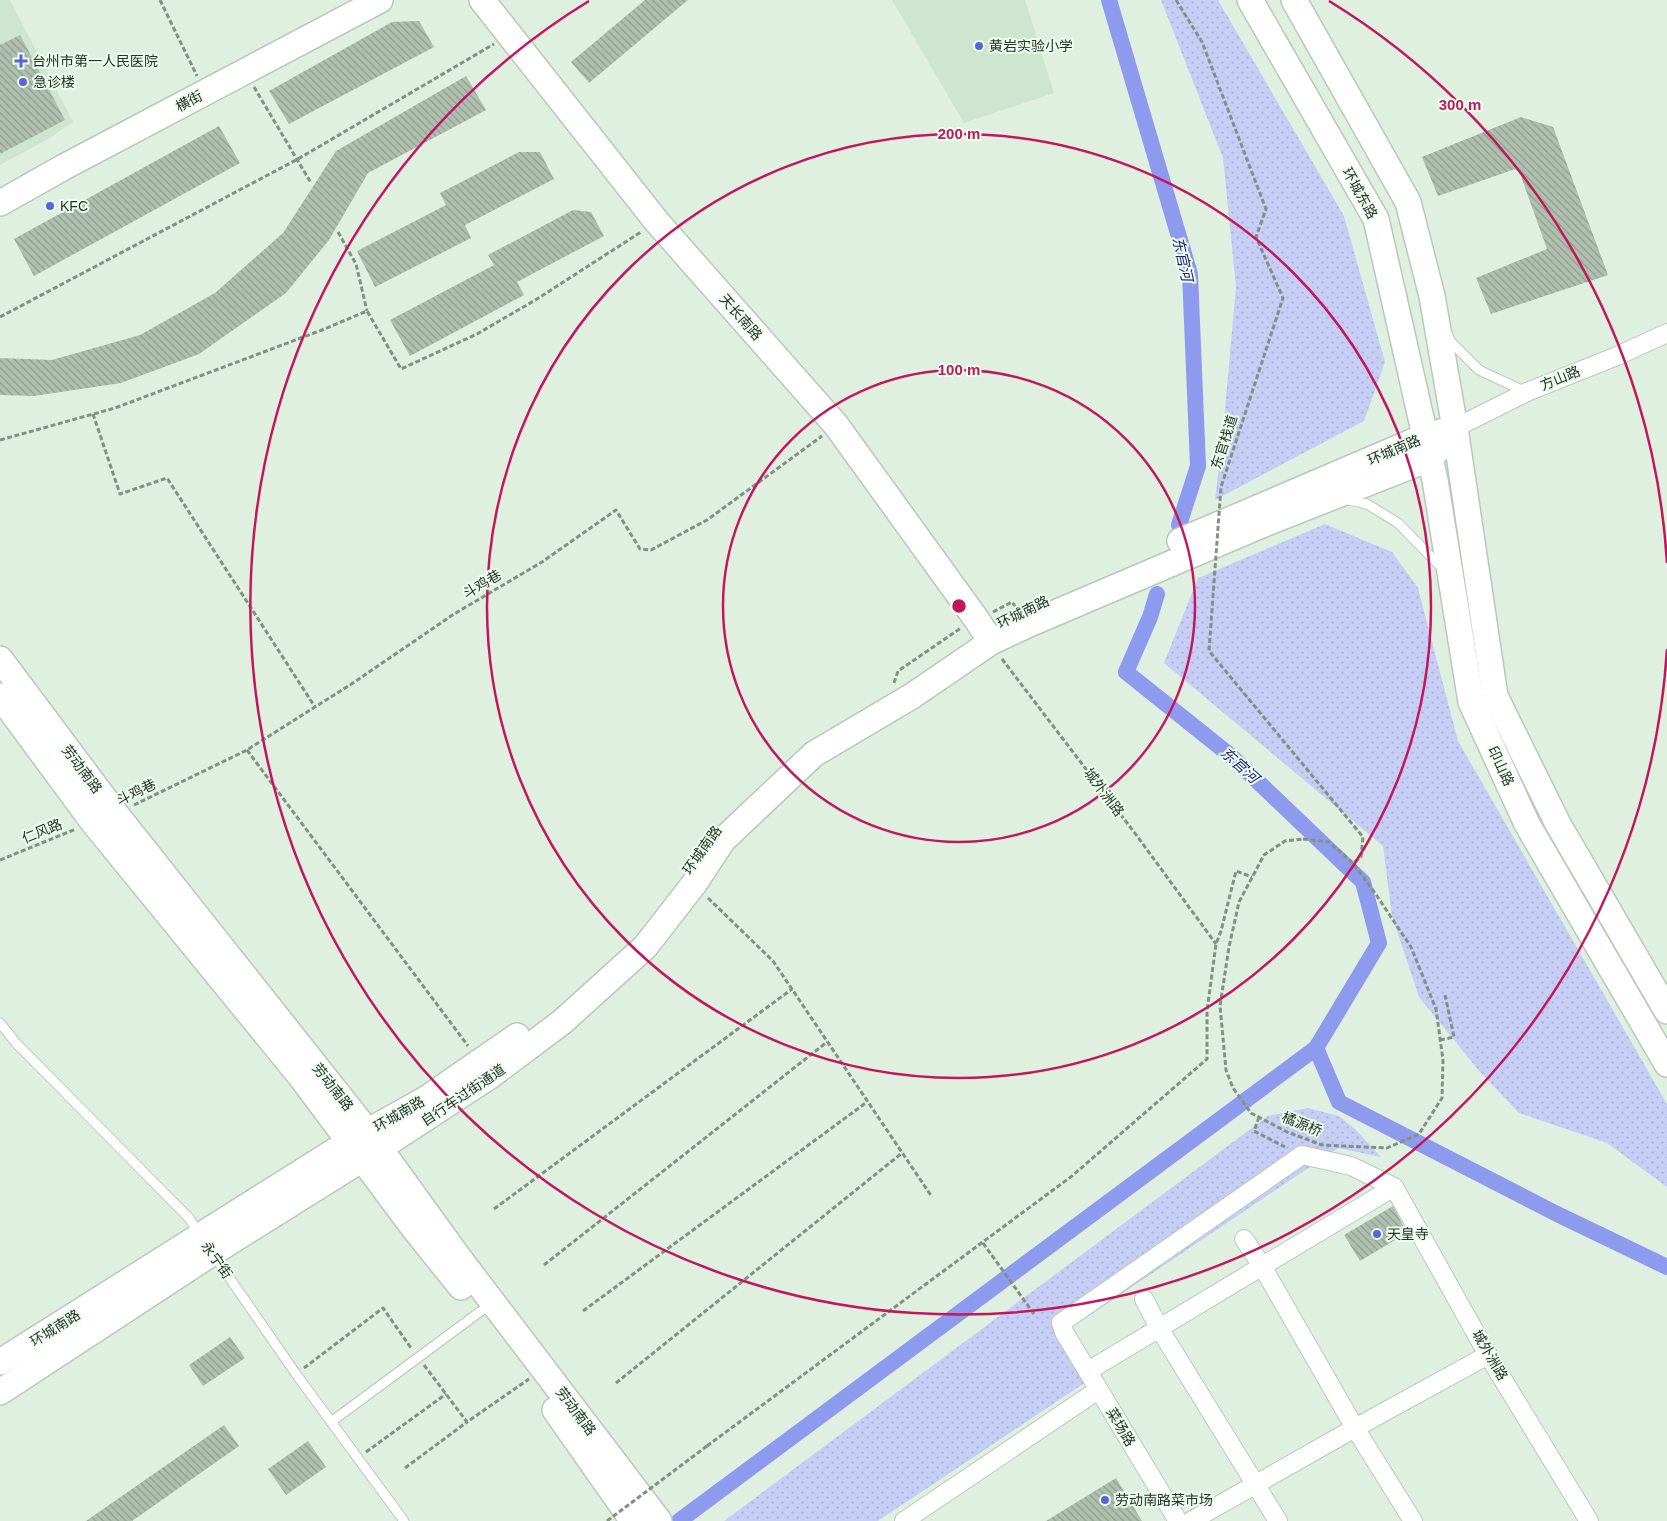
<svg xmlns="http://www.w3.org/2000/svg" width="1667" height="1521" viewBox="0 0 1667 1521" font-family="Helvetica,'Noto Sans SC',sans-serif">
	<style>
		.built { fill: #cee5cf }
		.grass { fill: url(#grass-dots) }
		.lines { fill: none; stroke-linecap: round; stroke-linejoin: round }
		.canal { stroke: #8e9aee; stroke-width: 16 }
		.building { fill: url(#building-back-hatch) }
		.lane-casing { stroke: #b8c9b9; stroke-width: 11 }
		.street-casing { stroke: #b8c9b9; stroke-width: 20 }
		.secondary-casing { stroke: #b8c9b9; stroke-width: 28 }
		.path { stroke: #859085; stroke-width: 3; stroke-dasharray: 5 2.5; stroke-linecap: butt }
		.lane { stroke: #fff; stroke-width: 9 }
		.street { stroke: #fff; stroke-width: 18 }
		.secondary { stroke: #fff; stroke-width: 25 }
		.path-bridge { stroke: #859085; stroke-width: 3; stroke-dasharray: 5 2.5; stroke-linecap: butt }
		.ring { fill: none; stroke: #c2185b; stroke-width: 2.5 }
		.poi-dot { fill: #5c62da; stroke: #ecfeed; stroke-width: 2 }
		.labels { text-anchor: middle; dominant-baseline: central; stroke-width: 4; stroke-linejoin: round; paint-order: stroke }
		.poi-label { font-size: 14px; fill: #2a302a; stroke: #ecfeed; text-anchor: start }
		.street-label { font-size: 14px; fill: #2a302a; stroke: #ecfeed }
		.water-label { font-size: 15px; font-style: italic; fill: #251e7d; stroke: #ecfeed }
		.centre { fill: #c2185b; stroke: #ecfeed; stroke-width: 2.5 }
		.ring-label { font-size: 15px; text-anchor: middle; font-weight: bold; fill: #c2185b; stroke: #ecfeed; stroke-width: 4; stroke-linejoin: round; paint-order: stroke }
	</style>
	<defs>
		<pattern id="grass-dots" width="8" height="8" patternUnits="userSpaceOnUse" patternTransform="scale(1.25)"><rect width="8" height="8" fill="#c6cef6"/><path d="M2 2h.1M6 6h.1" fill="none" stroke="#aab1d3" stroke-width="1.8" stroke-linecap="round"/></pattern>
		<pattern id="building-back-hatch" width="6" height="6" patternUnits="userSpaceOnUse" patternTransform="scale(1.25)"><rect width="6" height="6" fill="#b0c0b0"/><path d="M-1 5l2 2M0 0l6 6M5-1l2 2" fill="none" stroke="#8f9c8f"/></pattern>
	</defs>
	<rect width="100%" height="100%" fill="#dff0e0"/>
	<g class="built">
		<path d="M0,0H10L73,122L48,139L0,165Z"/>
		<path d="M892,0H1025L1054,93L964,123Z"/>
	</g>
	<g class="grass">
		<path d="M1161,0H1218L1344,216L1385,362L1364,421L1215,500L1222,442L1236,287L1223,158Z"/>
		<path d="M1325,524L1392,552L1418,588L1458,741L1667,1104V1187L1607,1143L1519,1113L1480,1072L1419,997L1392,916L1383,846L1164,663L1198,578Z"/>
		<path d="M1308,1108L1339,1116L1356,1130L1381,1157L1338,1148L1065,1332L1092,1378L878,1521H724L1268,1116Z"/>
	</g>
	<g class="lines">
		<g class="canal">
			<path d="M1109,0L1190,274L1198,466L1179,525"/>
			<path d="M1316,1048L1339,1102L1557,1214L1667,1267"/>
			<path d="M679,1521L1316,1048L1379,943L1363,882L1231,756L1126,672L1150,617L1157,594"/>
		</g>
	</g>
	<g class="building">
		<path d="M645,0H688L589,83L571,62Z"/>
		<path d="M419,21L434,47L289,124L269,91L392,22Z"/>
		<path d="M20,35L65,120L0,154V45Z"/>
		<path d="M466,76L486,110L368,173L329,240L286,293L199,354L121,383L34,396L0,395V358L52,360L140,335L215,293L283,233L336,151Z"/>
		<path d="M1521,117L1553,127L1608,275L1491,314L1476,278L1547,249L1518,168L1438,196L1422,157Z"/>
		<path d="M219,126L240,163L34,276L14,239Z"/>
		<path d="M519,152H540L554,179L465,225L471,238L375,287L357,251L446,205L440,193Z"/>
		<path d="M573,210L591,212L604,236L517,282L524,295L410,356L390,320L494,265L488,255Z"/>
		<path d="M1393,1206L1407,1233L1360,1261L1344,1235Z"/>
		<path d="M230,1337L245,1358L203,1386L189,1365Z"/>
		<path d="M224,1425L239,1446L132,1521H86Z"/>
		<path d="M308,1441L326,1467L286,1495L268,1469Z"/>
		<path d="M1116,1478L1142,1521H1046Z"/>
	</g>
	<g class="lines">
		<defs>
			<g id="lane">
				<path d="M1448,335L1450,341L1479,370L1526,392"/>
				<path d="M1344,499L1367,504L1398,523L1443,569"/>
				<path d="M0,1023L16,1043L189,1218L200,1235"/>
				<path d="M213,1254L296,1374L404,1521"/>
				<path d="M331,1422L481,1311"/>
			</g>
			<g id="street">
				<path d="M1455,428L1527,392L1617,356L1667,333"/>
				<path d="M1394,1187L1488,1355L1589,1521"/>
				<path d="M1244,1239L1262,1266L1355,1428L1413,1521"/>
				<path d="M1144,1299L1159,1328L1278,1521"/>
				<path d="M1088,1371L1394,1187"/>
				<path d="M904,1521L1098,1390"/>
				<path d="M1178,1521L1064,1332L1061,1323L1302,1155L1351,1166L1394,1187"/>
				<path d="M1191,1521L1355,1428L1488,1355"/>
			</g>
			<g id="secondary">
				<path d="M482,0L657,222L836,425L977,620L991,642"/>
				<path d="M1250,0L1376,219L1435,480L1471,702L1527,824L1667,1064"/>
				<path d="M1294,0L1408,202L1432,296L1455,428L1495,696L1558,824L1667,1011"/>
				<path d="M0,203L64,167L380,0"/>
				<path d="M1180,541L1426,436L1455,428"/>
				<path d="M0,659L116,814L368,1132L459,1258L659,1521"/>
				<path d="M0,696L93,822L301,1077L416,1231L461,1287"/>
				<path d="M0,1362L349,1142L426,1099L517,1036"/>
				<path d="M0,1392L212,1253L380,1148L490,1076L562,1022L645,947L694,884L723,840L814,754L912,696L991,642L1027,625L1264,524L1431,458L1455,428"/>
				<path d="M555,1410L633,1521"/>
			</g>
		</defs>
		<use href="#lane" class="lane-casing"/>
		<use href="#street" class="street-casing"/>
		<use href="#secondary" class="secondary-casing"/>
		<g class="path">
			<path d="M160,0L197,76"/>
			<path d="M254,87L311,183"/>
			<path d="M338,232L356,264L367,311"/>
			<path d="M0,317L298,159L494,44"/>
			<path d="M93,414L120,494L167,478L315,707"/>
			<path d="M0,440L115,408L322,330L367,311L401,369L477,334L537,299L641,232"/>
			<path d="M993,612L1012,602L1018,610"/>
			<path d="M1002,659L1137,836L1216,944"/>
			<path d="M894,683L898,671L961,628"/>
			<path d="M247,750L468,1046"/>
			<path d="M134,805L247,750L353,683L454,614L542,562L616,510L640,549L651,550L707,520L822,436"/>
			<path d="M1303,839L1329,842L1353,863L1375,893L1411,947L1436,1009L1443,1060L1442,1098L1419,1134L1387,1148L1322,1145L1287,1132L1251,1113L1233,1088L1226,1070L1220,1006L1229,947L1239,902L1264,855L1285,841Z"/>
			<path d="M0,860L76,829"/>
			<path d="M708,898L773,961L932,1197"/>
			<path d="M1440,1040L1454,1037L1445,995"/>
			<path d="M1259,1117L1254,1131L1285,1147"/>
			<path d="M494,1209L792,989"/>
			<path d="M983,1243L1034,1314"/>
			<path d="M544,1265L827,1042"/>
			<path d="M583,1311L867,1102"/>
			<path d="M424,1365L467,1422L529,1379"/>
			<path d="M304,1368L383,1308L411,1348"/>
			<path d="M616,1383L902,1153"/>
			<path d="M707,1446L1072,1176L1207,1059V1011L1216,944L1221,931L1236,871L1252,877"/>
			<path d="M366,1452L446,1394"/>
			<path d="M405,1468L467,1422"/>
		</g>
		<use href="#lane" class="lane"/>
		<use href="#street" class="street"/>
		<use href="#secondary" class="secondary"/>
		<g class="path-bridge">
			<path d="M1176,0L1202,42L1266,209L1256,237L1283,298L1221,487L1209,651L1363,837L1361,857L1353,863"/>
			<path d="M607,1521L707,1446"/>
		</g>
	</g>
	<g class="ring">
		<circle cx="959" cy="606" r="236"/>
		<circle cx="959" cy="606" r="472"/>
		<path d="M1667 649A709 709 0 1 1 589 1M1329 1A709 709 0 0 1 1667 563"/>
	</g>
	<g class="poi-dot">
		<circle cx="979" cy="46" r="5"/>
		<path d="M18.5 53.5h5v5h5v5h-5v5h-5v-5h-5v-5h5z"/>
		<circle cx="23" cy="82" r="5"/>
		<circle cx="50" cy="206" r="5"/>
		<circle cx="1377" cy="1234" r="5"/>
		<circle cx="1105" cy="1500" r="5"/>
	</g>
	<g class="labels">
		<g class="poi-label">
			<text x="989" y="46">黄岩实验小学</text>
			<text x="32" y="61">台州市第一人民医院</text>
			<text x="33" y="82">急诊楼</text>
			<text x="60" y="206">KFC</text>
			<text x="1387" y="1234">天皇寺</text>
			<text x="1115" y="1500">劳动南路菜市场</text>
		</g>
		<g class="street-label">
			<text transform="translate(189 101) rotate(-28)">横街</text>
			<text transform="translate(1360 193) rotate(61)">环城东路</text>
			<text transform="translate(741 317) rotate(49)">天长南路</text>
			<text transform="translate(1560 378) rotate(-22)">方山路</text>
			<text transform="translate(1224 442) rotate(-72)">东官栈道</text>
			<text transform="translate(1394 450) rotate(-23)">环城南路</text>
			<text transform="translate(482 584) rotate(-31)">斗鸡巷</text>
			<text transform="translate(1023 612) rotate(-26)">环城南路</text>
			<text transform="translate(1501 766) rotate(65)">印山路</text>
			<text transform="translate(82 769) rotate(53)">劳动南路</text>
			<text transform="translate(136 792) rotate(-26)">斗鸡巷</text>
			<text transform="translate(1104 792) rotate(53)">城外洲路</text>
			<text transform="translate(42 831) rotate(-22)">仁风路</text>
			<text transform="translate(702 850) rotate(-55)">环城南路</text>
			<text transform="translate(333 1087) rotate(52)">劳动南路</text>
			<text transform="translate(463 1095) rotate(-34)">自行车过街通道</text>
			<text transform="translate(399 1114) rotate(-30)">环城南路</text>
			<text transform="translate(1302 1124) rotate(22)">橘源桥</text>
			<text transform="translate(217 1260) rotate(55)">永宁街</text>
			<text transform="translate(55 1328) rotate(-32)">环城南路</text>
			<text transform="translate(1490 1355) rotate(60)">城外洲路</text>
			<text transform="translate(576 1411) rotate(53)">劳动南路</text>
			<text transform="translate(1121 1427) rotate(59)">菜场路</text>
		</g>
		<g class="water-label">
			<text transform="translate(1183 259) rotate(77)">东官河</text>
			<text transform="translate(1240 765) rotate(42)">东官河</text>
		</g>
	</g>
	<circle cx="959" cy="606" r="8" class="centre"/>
	<g class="ring-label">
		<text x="1460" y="110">300 m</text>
		<text x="959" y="139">200 m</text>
		<text x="959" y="375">100 m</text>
	</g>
</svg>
